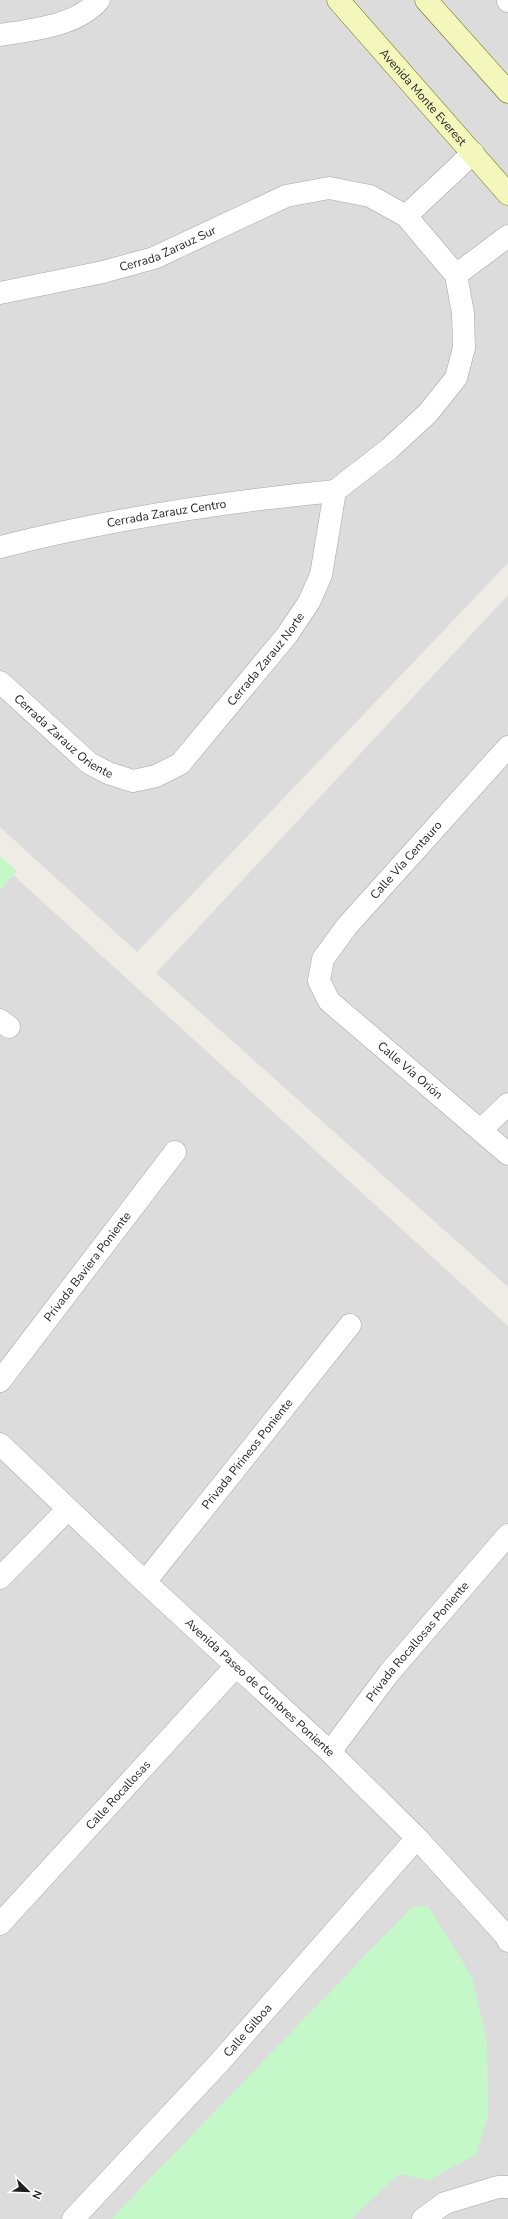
<svg xmlns="http://www.w3.org/2000/svg" width="508" height="2219" viewBox="0 0 508 2219" font-family="'Nunito Sans',sans-serif">
	<style>
		.residential { fill: #dddcdc }
		.park { fill: #c5f8c9 }
		.lines { fill: none; stroke-linecap: round; stroke-linejoin: round }
		.minor-casing { stroke: #a6a6a6; stroke-width: 23 }
		.tertiary-casing { stroke: #a6a6a6; stroke-width: 23 }
		.secondary-casing { stroke: #687309; stroke-width: 23 }
		.minor { stroke: #fff; stroke-width: 22 }
		.tertiary { stroke: #fff; stroke-width: 22 }
		.secondary { stroke: #f4f7bc; stroke-width: 22 }
		.labels { text-anchor: middle; dominant-baseline: central; stroke-width: 3.5; stroke-linejoin: round; paint-order: stroke }
		.street-label { font-size: 12px; fill: #1f1f1f; stroke: #fff }
	</style>
	<rect width="100%" height="100%" fill="#efece6"/>
	<g class="residential">
		<path d="M0,0H508V563L137,952L0,827Z"/>
		<path d="M508,595V1287L156,973Z"/>
		<path d="M0,863L508,1326V2219H0Z"/>
	</g>
	<g class="park">
		<path d="M0,856L17,871L0,890Z"/>
		<path d="M428,1906L472,1977L487,2040L488,2115L476,2155L429,2180L399,2174L351,2219H111L412,1907Z"/>
	</g>
	<g class="lines">
		<defs>
			<g id="minor">
				<path d="M508,0V1"/>
				<path d="M0,35C32,30 77,26 99,0"/>
				<path d="M406,216L473,153"/>
				<path d="M456,275L508,236"/>
				<path id="s1" d="M0,293L103,272L154,258L286,196L329,188L370,196L406,216L456,275L463,313L464,348L456,378L428,413L389,449L335,491"/>
				<path id="s2" d="M0,547C111,519 221,502 335,491"/>
				<path id="s3" d="M0,682L89,763L108,773L133,781L156,776L180,764L287,635L309,602L321,575L335,491"/>
				<path id="s4" d="M508,747L347,926L323,959L319,981L329,1001L508,1154"/>
				<path d="M0,1020L9,1027"/>
				<path d="M481,1130L508,1104"/>
				<path id="s5" d="M0,1381L175,1152"/>
				<path d="M0,1578L68,1509"/>
				<path id="s6" d="M145,1582L350,1325"/>
				<path id="s7" d="M330,1752L389,1673L508,1535"/>
				<path id="s8" d="M0,1924L236,1666"/>
				<path id="s9" d="M73,2219L218,2064L417,1838"/>
			</g>
			<g id="tertiary">
				<path id="s10" d="M0,1444L145,1582L330,1752L417,1838L506,1936L508,1941"/>
				<path d="M423,2219L445,2203L498,2187H508"/>
			</g>
			<g id="secondary">
				<path id="s11" d="M338,0L508,194"/>
				<path d="M426,0L508,92"/>
			</g>
		</defs>
		<use href="#minor" class="minor-casing"/>
		<use href="#tertiary" class="tertiary-casing"/>
		<use href="#secondary" class="secondary-casing"/>
		<use href="#minor" class="minor"/>
		<use href="#tertiary" class="tertiary"/>
		<use href="#secondary" class="secondary"/>
	</g>
	<g class="labels">
		<g class="street-label">
			<text stroke="none"><textPath href="#s11" startOffset="129">Avenida Monte Everest</textPath></text>
			<text stroke="none"><textPath href="#s1" startOffset="174">Cerrada Zarauz Sur</textPath></text>
			<text stroke="none"><textPath href="#s2" startOffset="170">Cerrada Zarauz Centro</textPath></text>
			<text stroke="none"><textPath href="#s3" startOffset="354">Cerrada Zarauz Norte</textPath></text>
			<text stroke="none"><textPath href="#s3" startOffset="84">Cerrada Zarauz Oriente</textPath></text>
			<text transform="translate(406 860) rotate(-48)">Calle Vía Centauro</text>
			<text stroke="none"><textPath href="#s4" startOffset="433">Calle Vía Orión</textPath></text>
			<text stroke="none"><textPath href="#s5" startOffset="144">Privada Baviera Poniente</textPath></text>
			<text stroke="none"><textPath href="#s6" startOffset="164">Privada Pirineos Poniente</textPath></text>
			<text stroke="none"><textPath href="#s7" startOffset="141">Privada Rocallosas Poniente</textPath></text>
			<text stroke="none"><textPath href="#s10" startOffset="356">Avenida Paseo de Cumbres Poniente</textPath></text>
			<text stroke="none"><textPath href="#s8" startOffset="175">Calle Rocallosas</textPath></text>
			<text stroke="none"><textPath href="#s9" startOffset="257">Calle Gilboa</textPath></text>
		</g>
	</g>
	<g transform="translate(28 2191) rotate(113)" stroke="#ffffff" stroke-width="3" paint-order="stroke">
	<path d="M0-3L7 15L0 10L-7 15Z" fill="#1f1f1f"/>
	<text y="-6" font-size="11" font-weight="bold" text-anchor="middle" fill="#1f1f1f">N</text>
	</g>
</svg>
